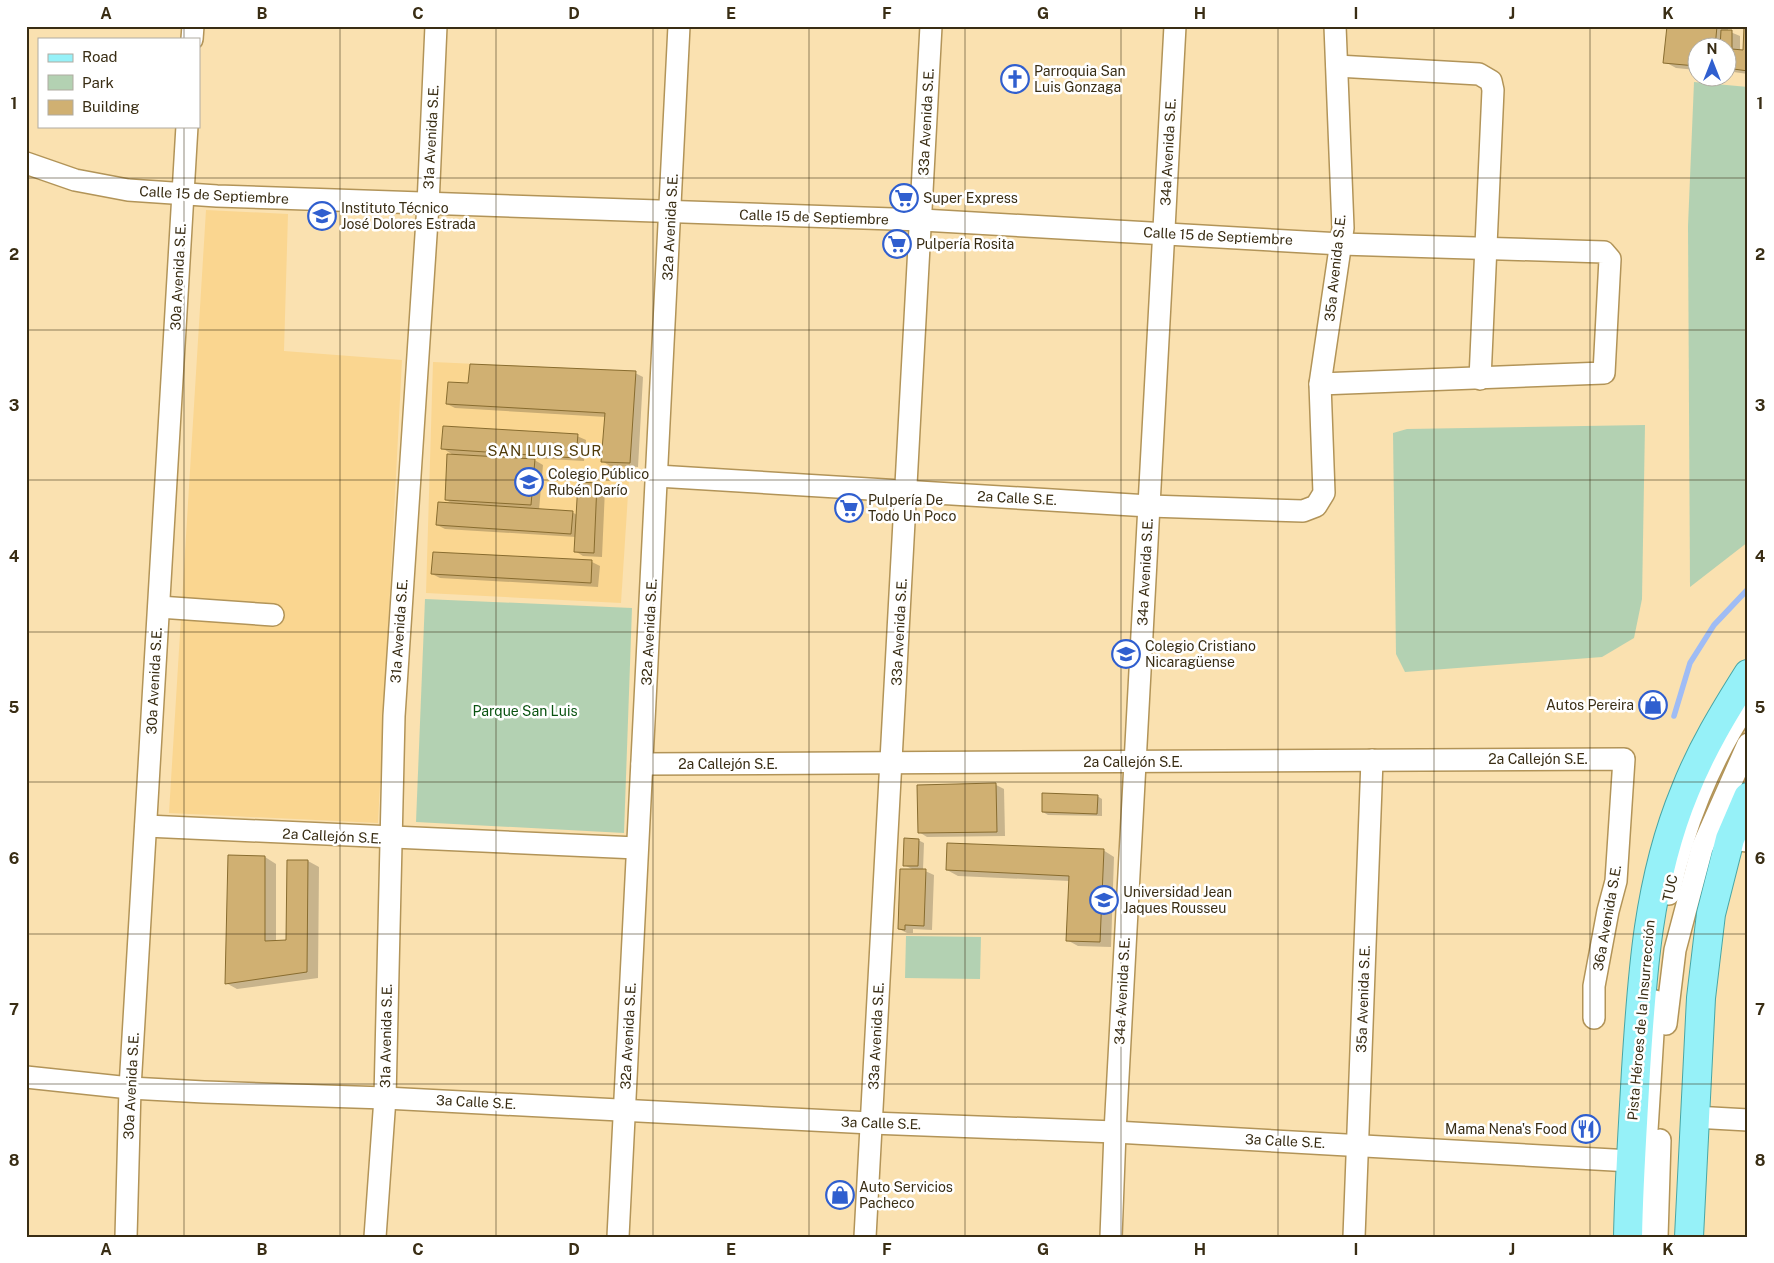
<svg xmlns="http://www.w3.org/2000/svg" width="1774" height="1263" viewBox="0 0 1774 1263" font-family="'Public Sans',sans-serif">
	<style>
		.built { fill: #fad690 }
		.green { fill: #b3d1b2 }
		.shadow { fill: #0003 }
		.lines { fill: none; stroke-linecap: round; stroke-linejoin: round }
		.stream { stroke: #9fbcf5; stroke-width: 5.5 }
		.building { fill: #d0b072; stroke: #886c2f }
		.minor-casing { stroke: #b29458; stroke-width: 24 }
		.major-casing { stroke: #48a6a6; stroke-width: 30 }
		.minor { stroke: #fff; stroke-width: 21 }
		.major { stroke: #96f1f8; stroke-width: 28 }
		.grid { fill: none; stroke: #392d14; stroke-width: 1; stroke-opacity: 0.55 }
		.labels { text-anchor: middle; dominant-baseline: central; stroke-width: 5; stroke-linejoin: round; paint-order: stroke }
		.poi-label { font-size: 14px; fill: #392d14; stroke: #fff; text-anchor: start }
		.street-label { font-size: 14px; fill: #392d14; stroke: #fff }
		.park-label { font-size: 14px; fill: #0a5311; stroke: #fff }
		.neighbourhood-label { font-size: 15px; letter-spacing: 1px; fill: #503b0a; stroke: #fff }
		.neatline { fill: none; stroke: #392d14; stroke-width: 2 }
		.grid-label { font-size: 16px; text-anchor: middle; font-weight: bold; fill: #392d14 }
	</style>
	<rect width="100%" height="100%" fill="#fae1b0"/>
	<g class="built">
		<path d="M206,210L288,214L284,351L402,360L378,823L169,813Z"/>
		<path d="M433,362L636,371L621,603L426,593Z"/>
	</g>
	<g class="green">
		<path d="M1694,82L1748,87V542L1690,587L1688,226Z"/>
		<path d="M1645,425L1642,599L1634,638L1602,657L1405,672L1396,654L1393,433L1407,429Z"/>
		<path d="M425,599L632,608L624,833L416,822Z"/>
		<path d="M906,936L981,937L980,979L905,978Z"/>
	</g>
	<g class="shadow">
		<path d="M1668,26H1728V31L1740,36V51L1744,52L1748,26V74L1726,71V48H1696V70L1676,68L1665,62Z"/>
		<path d="M635,373L643,377L638,467L610,466L602,461L606,417L455,408L447,404Z"/>
		<path d="M577,436L586,440L584,461L531,458L543,465L539,510L572,512L577,515L579,483L597,484L605,489L602,557L583,556L575,551L576,537L445,529L437,525L455,505L446,500L455,456L442,448Z"/>
		<path d="M434,553L592,562L600,566L598,587L440,578L432,574Z"/>
		<path d="M996,785L1004,789L1005,836L927,837L919,832Z"/>
		<path d="M1097,796L1102,799V816L1048,815L1043,812Z"/>
		<path d="M918,840L924,843L923,870L934,875L932,930L913,929V933H907L899,929L914,870L904,865Z"/>
		<path d="M1103,850L1114,857L1111,947L1078,946L1067,940L1070,881L958,876L947,870Z"/>
		<path d="M265,857L276,864V942L288,941V861H308L319,867L318,978L237,989L226,983Z"/>
	</g>
	<g class="lines">
		<path class="stream" d="M1674,716L1690,663L1714,625L1748,589"/>
	</g>
	<g class="building">
		<path d="M1667,26H1717L1715,48H1696V66L1663,63Z"/>
		<path d="M1744,26H1748V71L1726,68V48H1720L1721,30H1732V49L1743,50Z"/>
		<path d="M470,364L636,371L630,463L601,462L605,413L446,404L448,382L468,383Z"/>
		<path d="M443,426L578,434L576,458L441,449Z"/>
		<path d="M447,454L535,459L531,505L445,500Z"/>
		<path d="M578,482L597,483L594,553L574,552Z"/>
		<path d="M438,502L573,511L571,534L436,525Z"/>
		<path d="M433,552L592,560L591,583L431,574Z"/>
		<path d="M996,783L997,832L918,833L917,785Z"/>
		<path d="M1042,793L1098,795L1097,814L1042,812Z"/>
		<path d="M904,838L919,839L918,866H903Z"/>
		<path d="M947,843L1104,849L1100,942L1066,941L1069,876L946,870Z"/>
		<path d="M228,855L265,856V941L286,940L287,860H308L307,972L225,984Z"/>
		<path d="M900,869H926L924,926L905,925V930L898,929Z"/>
	</g>
	<g class="lines">
		<defs>
			<g id="minor">
				<path d="M192,39L193,26"/>
				<path d="M1337,66L1479,74L1491,81L1493,90L1480,379"/>
				<path d="M26,163L75,180L128,190L217,196L922,220L1341,244L1604,252L1610,259L1604,373L1320,384"/>
				<path d="M657,476L1149,506L1303,511L1316,506L1324,493L1320,384L1343,228L1335,26"/>
				<path d="M159,607L273,615"/>
				<path d="M642,764L1624,759L1616,881L1608,911L1594,986V1018"/>
				<path d="M146,826L637,848"/>
				<path d="M1730,839L1748,841"/>
				<path d="M1669,894C1683,828 1710,760 1748,703"/>
				<path d="M1666,1024L1675,950L1702,848L1748,744"/>
				<path d="M26,1077L130,1088L204,1092L385,1098L871,1123L1115,1132L1631,1161"/>
				<path d="M1694,1117L1748,1120"/>
				<path d="M1641,1227L1655,1001"/>
				<path d="M126,1237L130,1088L187,126"/>
				<path d="M375,1237L385,1098L394,716L428,205L436,26"/>
				<path d="M618,1237L679,26"/>
				<path d="M865,1237L931,26"/>
				<path d="M1111,1237L1115,1132L1175,26"/>
				<path d="M1354,1237L1372,760"/>
				<path d="M1657,1237L1660,1140"/>
			</g>
			<g id="major">
				<path d="M1628,1237C1629,1181 1633,1126 1636,1070C1642,975 1648,880 1685,791C1701,750 1724,712 1748,674"/>
				<path d="M1689,1237L1701,998L1711,914L1730,839L1748,797"/>
			</g>
		</defs>
		<use href="#minor" class="minor-casing"/>
		<use href="#major" class="major-casing"/>
		<use href="#minor" class="minor"/>
		<use href="#major" class="major"/>
	</g>
	<path class="grid" d="M184,26V39M340,26V1237M496,26V1237M653,26V1237M809,26V1237M965,26V1237M1121,26V1237M1278,26V1237M1434,26V1237M1590,26V1237M184,126V1237M26,178H1748M26,330H1748M26,480H1748M26,632H1748M26,782H1748M26,934H1748M26,1084H1748"/>
	<defs>
		<symbol id="church-ring" viewBox="-11 -11 22 22"><circle r="9.5" fill="#fff" stroke="#305fcf" stroke-width="1.5"/><path d="M-1.2-6h2.4v3.5h3.3v2.4h-3.3V6h-2.4V-.1h-3.3v-2.4h3.3Z" fill="#305fcf"/></symbol>
		<symbol id="supermarket-ring" viewBox="-11 -11 22 22"><circle r="9.5" fill="#fff" stroke="#305fcf" stroke-width="1.5"/><path d="M-6-5.5h2.5l.6 2H6L4.5 2H-2.5L-4.4-4H-6ZM-1.5 3.2a1.3 1.3 0 1 0 .1 0ZM3 3.2a1.3 1.3 0 1 0 .1 0Z" fill="#305fcf"/></symbol>
		<symbol id="university-ring" viewBox="-11 -11 22 22"><circle r="9.5" fill="#fff" stroke="#305fcf" stroke-width="1.5"/><path d="M0-5L7-2L0 1L-7-2ZM-4 1L0 2.5L4 1V4Q0 6-4 4Z" fill="#305fcf"/></symbol>
		<symbol id="school-ring" viewBox="-11 -11 22 22"><circle r="9.5" fill="#fff" stroke="#305fcf" stroke-width="1.5"/><path d="M0-5L7-2L0 1L-7-2ZM-4 1L0 2.5L4 1V4Q0 6-4 4Z" fill="#305fcf"/></symbol>
		<symbol id="shop-ring" viewBox="-11 -11 22 22"><circle r="9.5" fill="#fff" stroke="#305fcf" stroke-width="1.5"/><path d="M-5-2.5h2.3a2.7 3.5 0 0 1 5.4 0H5L5.5 6h-11ZM-1.5-2.5h3a1.5 2.3 0 0 0-3 0Z" fill="#305fcf"/></symbol>
		<symbol id="restaurant-ring" viewBox="-11 -11 22 22"><circle r="9.5" fill="#fff" stroke="#305fcf" stroke-width="1.5"/><path d="M-5-6h1v4h1v-4h1v4h1v-4h1v5L-1.5 .5V6h-2V.5L-5-1ZM5-6V6H3V1.5H1.5Q1.5-4 5-6Z" fill="#305fcf"/></symbol>
	</defs>
	<g fill-rule="evenodd">
		<use href="#church-ring" x="999" y="63" width="32" height="32"/>
		<use href="#supermarket-ring" x="888" y="182" width="32" height="32"/>
		<use href="#university-ring" x="306" y="200" width="32" height="32"/>
		<use href="#supermarket-ring" x="881" y="228" width="32" height="32"/>
		<use href="#school-ring" x="513" y="466" width="32" height="32"/>
		<use href="#supermarket-ring" x="833" y="492" width="32" height="32"/>
		<use href="#school-ring" x="1110" y="638" width="32" height="32"/>
		<use href="#shop-ring" x="1637" y="689" width="32" height="32"/>
		<use href="#school-ring" x="1088" y="884" width="32" height="32"/>
		<use href="#restaurant-ring" x="1570" y="1113" width="32" height="32"/>
		<use href="#shop-ring" x="824" y="1179" width="32" height="32"/>
	</g>
	<g class="labels">
		<g class="poi-label">
			<text x="1034" y="71">Parroquia San<tspan x="1034" dy="16">Luis Gonzaga</tspan></text>
			<text x="923" y="198">Super Express</text>
			<text x="341" y="208">Instituto Técnico<tspan x="341" dy="16">José Dolores Estrada</tspan></text>
			<text x="916" y="244">Pulpería Rosita</text>
			<text x="548" y="474">Colegio Público<tspan x="548" dy="16">Rubén Darío</tspan></text>
			<text x="868" y="500">Pulpería De<tspan x="868" dy="16">Todo Un Poco</tspan></text>
			<text x="1145" y="646">Colegio Cristiano<tspan x="1145" dy="16">Nicaragüense</tspan></text>
			<text x="1634" y="705" text-anchor="end">Autos Pereira</text>
			<text x="1123" y="892">Universidad Jean<tspan x="1123" dy="16">Jaques Rousseu</tspan></text>
			<text x="1567" y="1129" text-anchor="end">Mama Nena's Food</text>
			<text x="859" y="1187">Auto Servicios<tspan x="859" dy="16">Pacheco</tspan></text>
		</g>
		<g class="street-label">
			<text transform="translate(926 122) rotate(-87)">33a Avenida S.E.</text>
			<text transform="translate(431 137) rotate(-87)">31a Avenida S.E.</text>
			<text transform="translate(1168 152) rotate(-87)">34a Avenida S.E.</text>
			<text transform="translate(214 195) rotate(3)">Calle 15 de Septiembre</text>
			<text transform="translate(814 217) rotate(2)">Calle 15 de Septiembre</text>
			<text transform="translate(670 227) rotate(-87)">32a Avenida S.E.</text>
			<text transform="translate(1218 236) rotate(3)">Calle 15 de Septiembre</text>
			<text transform="translate(1335 268) rotate(-84)">35a Avenida S.E.</text>
			<text transform="translate(178 277) rotate(-87)">30a Avenida S.E.</text>
			<text transform="translate(1017 498) rotate(3)">2a Calle S.E.</text>
			<text transform="translate(1145 572) rotate(-87)">34a Avenida S.E.</text>
			<text transform="translate(399 631) rotate(-86)">31a Avenida S.E.</text>
			<text transform="translate(649 632) rotate(-87)">32a Avenida S.E.</text>
			<text transform="translate(899 632) rotate(-87)">33a Avenida S.E.</text>
			<text transform="translate(154 681) rotate(-87)">30a Avenida S.E.</text>
			<text x="1538" y="759">2a Callejón S.E.</text>
			<text x="1133" y="762">2a Callejón S.E.</text>
			<text x="728" y="764">2a Callejón S.E.</text>
			<text transform="translate(332 836) rotate(3)">2a Callejón S.E.</text>
			<text transform="translate(1670 888) rotate(-78)">TUC</text>
			<text transform="translate(1607 918) rotate(-80)">36a Avenida S.E.</text>
			<text transform="translate(1122 991) rotate(-87)">34a Avenida S.E.</text>
			<text transform="translate(1363 999) rotate(-88)">35a Avenida S.E.</text>
			<text transform="translate(1641 1020) rotate(-85)">Pista Héroes de la Insurrección</text>
			<text transform="translate(386 1036) rotate(-89)">31a Avenida S.E.</text>
			<text transform="translate(628 1036) rotate(-87)">32a Avenida S.E.</text>
			<text transform="translate(876 1036) rotate(-87)">33a Avenida S.E.</text>
			<text transform="translate(131 1086) rotate(-87)">30a Avenida S.E.</text>
			<text transform="translate(476 1102) rotate(3)">3a Calle S.E.</text>
			<text transform="translate(881 1123) rotate(2)">3a Calle S.E.</text>
			<text transform="translate(1285 1141) rotate(3)">3a Calle S.E.</text>
		</g>
		<g class="park-label">
			<text x="525" y="711">Parque San Luis</text>
		</g>
		<g class="neighbourhood-label">
			<text x="545" y="450">SAN LUIS SUR</text>
		</g>
	</g>
	<rect width="1774" height="1263" fill="none" stroke="#ffffff" stroke-width="55"/>
	<rect x="38" y="38" width="162" height="90" fill="#ffffff" stroke="#b0aba1"/>
	<rect x="48" y="54" width="25" height="8" fill="#96f1f8" stroke="#b0aba1"/>
	<text x="82" y="62" font-size="15" fill="#392d14">Road</text>
	<rect x="48" y="75" width="25" height="15" fill="#b3d1b2" stroke="#b0aba1"/>
	<text x="82" y="88" font-size="15" fill="#392d14">Park</text>
	<rect x="48" y="100" width="25" height="15" fill="#d0b072" stroke="#b0aba1"/>
	<text x="82" y="112" font-size="15" fill="#392d14">Building</text>
	<g transform="translate(1712 62)"><circle r="24" fill="#ffffff" stroke="#b0aba1"/>
	<path d="M0-4L9 19L0 12L-9 19Z" fill="#305fcf"/>
	<text y="-8" font-size="14" font-weight="bold" text-anchor="middle" fill="#392d14">N</text>
	</g>
	<rect x="28" y="28" width="1718" height="1208" class="neatline"/>
	<g class="grid-label">
		<text x="106" y="19">A</text>
		<text x="262" y="19">B</text>
		<text x="418" y="19">C</text>
		<text x="574" y="19">D</text>
		<text x="731" y="19">E</text>
		<text x="887" y="19">F</text>
		<text x="1043" y="19">G</text>
		<text x="1200" y="19">H</text>
		<text x="1356" y="19">I</text>
		<text x="1512" y="19">J</text>
		<text x="1668" y="19">K</text>
		<text x="14" y="109">1</text>
		<text x="1760" y="109">1</text>
		<text x="14" y="260">2</text>
		<text x="1760" y="260">2</text>
		<text x="14" y="411">3</text>
		<text x="1760" y="411">3</text>
		<text x="14" y="562">4</text>
		<text x="1760" y="562">4</text>
		<text x="14" y="713">5</text>
		<text x="1760" y="713">5</text>
		<text x="14" y="864">6</text>
		<text x="1760" y="864">6</text>
		<text x="14" y="1015">7</text>
		<text x="1760" y="1015">7</text>
		<text x="14" y="1166">8</text>
		<text x="1760" y="1166">8</text>
		<text x="106" y="1255">A</text>
		<text x="262" y="1255">B</text>
		<text x="418" y="1255">C</text>
		<text x="574" y="1255">D</text>
		<text x="731" y="1255">E</text>
		<text x="887" y="1255">F</text>
		<text x="1043" y="1255">G</text>
		<text x="1200" y="1255">H</text>
		<text x="1356" y="1255">I</text>
		<text x="1512" y="1255">J</text>
		<text x="1668" y="1255">K</text>
	</g>
</svg>
